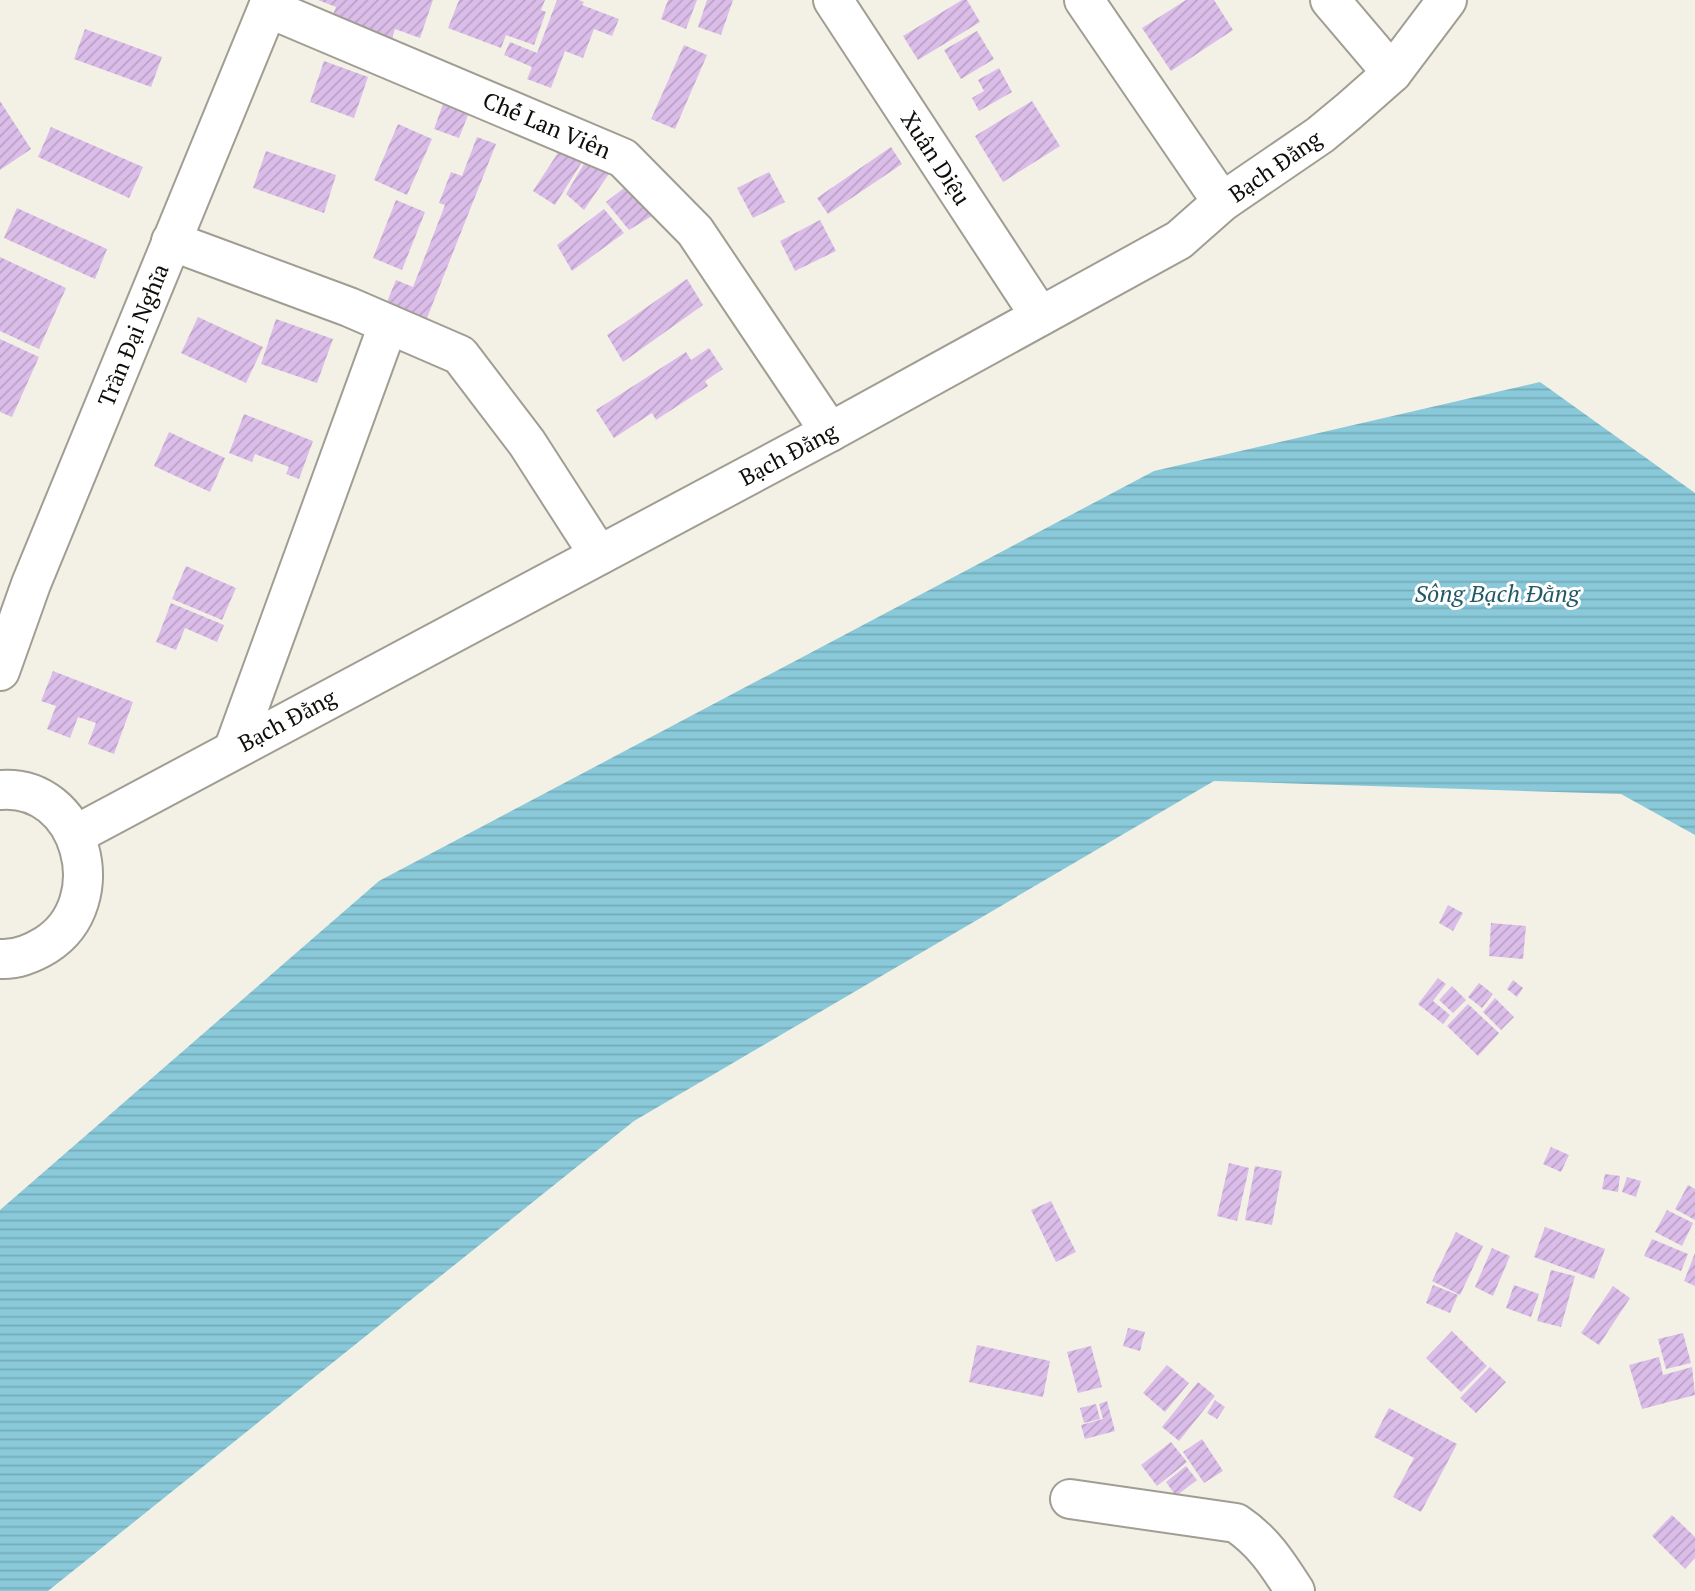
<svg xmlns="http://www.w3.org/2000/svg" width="1695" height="1591" viewBox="0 0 1695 1591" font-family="'PT Serif',serif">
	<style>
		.water { fill: url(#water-rules) }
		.building { fill: url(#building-hatch) }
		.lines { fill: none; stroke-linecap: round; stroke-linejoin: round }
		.minor-casing { stroke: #a09e93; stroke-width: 42 }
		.minor { stroke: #fff; stroke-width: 38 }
		.labels { text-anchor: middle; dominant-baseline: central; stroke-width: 6; stroke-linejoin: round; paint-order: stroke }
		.street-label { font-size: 23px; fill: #0e0d0a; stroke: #fff }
		.water-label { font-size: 24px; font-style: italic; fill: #235965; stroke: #fff }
	</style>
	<defs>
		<pattern id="water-rules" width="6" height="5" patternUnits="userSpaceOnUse" patternTransform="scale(1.75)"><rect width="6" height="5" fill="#89c9d9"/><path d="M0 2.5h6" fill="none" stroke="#75abb9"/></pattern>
		<pattern id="building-hatch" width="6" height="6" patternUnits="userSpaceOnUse" patternTransform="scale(1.75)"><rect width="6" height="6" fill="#dbbde9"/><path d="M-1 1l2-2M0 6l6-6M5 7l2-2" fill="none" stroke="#bba1c6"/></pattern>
	</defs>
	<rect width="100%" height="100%" fill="#f3f1e6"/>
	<path class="water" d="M1540,382L1695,493V835L1621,794L1214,781L634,1121L48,1591H0V1210L379,881L1154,471Z"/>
	<g class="building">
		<path d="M318,0H433L420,38L395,29L392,39L332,17L336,7Z"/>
		<path d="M459,0H545L541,10L546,12L534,45L506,35L501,48L448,28Z"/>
		<path d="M557,0H579L584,2L582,5L619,19L612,36L594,29L583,58L565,51L551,88L527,79L532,67L504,55L510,42L537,53Z"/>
		<path d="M668,0H697L686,29L661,19Z"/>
		<path d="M707,0H733L721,35L698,27Z"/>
		<path d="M962,0H967L980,22L918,60L903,36Z"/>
		<path d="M1186,0H1214L1233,30L1171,71L1142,28Z"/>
		<path d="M85,29L162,57L151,87L74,59Z"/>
		<path d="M977,31L994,59L961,79L944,50Z"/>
		<path d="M684,45L707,55L675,129L651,119Z"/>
		<path d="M324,61L368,77L354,118L310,102Z"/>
		<path d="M999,68L1012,92L979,111L972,98L984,91L978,80Z"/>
		<path d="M0,101L31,149L0,170Z"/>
		<path d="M1032,101L1060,146L1003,182L975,136Z"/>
		<path d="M443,104L468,115L459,138L434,129Z"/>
		<path d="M398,124L432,139L407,195L374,180Z"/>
		<path d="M51,127L143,167L129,198L38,157Z"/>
		<path d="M477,137L496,144L427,318L387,302L396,280L413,287L445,205L439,203L451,172L462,176Z"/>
		<path d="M565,142L582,162L555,205L533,191Z"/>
		<path d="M891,147L902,164L828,214L817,198Z"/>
		<path d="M266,151L336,175L324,213L253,188Z"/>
		<path d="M591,152L615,165L584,210L566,194Z"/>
		<path d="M769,172L785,202L753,218L737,188Z"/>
		<path d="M633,181L655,214L629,230L606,202Z"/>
		<path d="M396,200L425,212L402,270L373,258Z"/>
		<path d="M17,208L107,249L95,279L4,238Z"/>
		<path d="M604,209L624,233L572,271L557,245Z"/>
		<path d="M820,220L836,251L795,271L780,241Z"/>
		<path d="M0,257L66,288L39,349L0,331Z"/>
		<path d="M687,279L703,305L623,362L607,335Z"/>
		<path d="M198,317L263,347L246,383L181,353Z"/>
		<path d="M276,319L333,339L317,383L261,364Z"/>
		<path d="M0,339L39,357L12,417L0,412Z"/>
		<path d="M709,348L723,369L705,381L708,386L656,420L652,413L614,438L596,410L686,352L691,360Z"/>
		<path d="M244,414L313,441L299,479L286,474L289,467L255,454L252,462L229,453Z"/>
		<path d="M169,432L225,458L210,492L154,466Z"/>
		<path d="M186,566L236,588L222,620L172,599Z"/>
		<path d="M171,603L224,625L217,642L185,628L176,650L156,642Z"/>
		<path d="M53,671L133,702L114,754L88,744L96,723L78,717L70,738L47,729L56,706L41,701Z"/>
		<path d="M1448,905L1463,913L1453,931L1439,923Z"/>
		<path d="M1491,923L1526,926L1523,959L1489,956Z"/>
		<path d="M1438,978L1446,984L1433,1001L1450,1015L1443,1024L1418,1004Z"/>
		<path d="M1513,980L1523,988L1517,997L1507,989Z"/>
		<path d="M1479,983L1493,994L1482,1008L1468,997Z"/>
		<path d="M1452,986L1466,1000L1453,1013L1439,1000Z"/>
		<path d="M1495,998L1514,1017L1501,1030L1483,1012Z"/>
		<path d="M1468,1004L1499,1033L1478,1056L1447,1026Z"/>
		<path d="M1551,1147L1569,1155L1561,1172L1543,1164Z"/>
		<path d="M1229,1163L1249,1168L1237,1221L1217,1216Z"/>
		<path d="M1255,1166L1282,1171L1272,1225L1245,1220Z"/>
		<path d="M1605,1174L1620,1176L1618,1192L1602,1189Z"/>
		<path d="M1627,1177L1641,1181L1636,1197L1622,1192Z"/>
		<path d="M1688,1185L1695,1189V1220L1675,1209Z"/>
		<path d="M1051,1201L1076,1252L1056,1262L1031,1210Z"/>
		<path d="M1667,1210L1693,1223L1682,1246L1655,1232Z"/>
		<path d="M1545,1227L1605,1249L1594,1279L1534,1257Z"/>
		<path d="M1456,1232L1483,1246L1460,1295L1432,1281Z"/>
		<path d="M1652,1239L1688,1254L1681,1271L1644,1256Z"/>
		<path d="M1492,1248L1510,1256L1493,1296L1475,1287Z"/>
		<path d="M1695,1253V1286L1684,1281Z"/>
		<path d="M1551,1270L1575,1276L1561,1327L1537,1321Z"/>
		<path d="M1433,1285L1458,1295L1450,1313L1426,1303Z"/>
		<path d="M1514,1285L1539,1294L1531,1317L1506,1308Z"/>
		<path d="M1613,1286L1630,1298L1599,1345L1581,1333Z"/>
		<path d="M1128,1328L1145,1332L1140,1351L1123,1346Z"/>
		<path d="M1452,1331L1487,1366L1461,1392L1426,1358Z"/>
		<path d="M1683,1333L1691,1363L1666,1369L1658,1339Z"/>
		<path d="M977,1345L1050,1361L1043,1397L969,1382Z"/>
		<path d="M1091,1346L1102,1387L1078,1393L1067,1352Z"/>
		<path d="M1659,1357L1663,1375L1692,1367L1695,1395L1642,1409L1629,1365Z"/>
		<path d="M1167,1365L1189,1383L1165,1412L1143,1393Z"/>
		<path d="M1490,1367L1506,1382L1476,1413L1460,1398Z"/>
		<path d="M1198,1382L1215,1396L1179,1441L1162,1427Z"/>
		<path d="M1215,1400L1225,1407L1217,1419L1207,1413Z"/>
		<path d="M1107,1401L1115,1431L1085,1439L1081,1425L1103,1419L1099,1404Z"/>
		<path d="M1096,1404L1100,1419L1084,1423L1080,1408Z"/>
		<path d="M1389,1408L1457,1444L1421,1512L1393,1497L1414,1458L1374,1437Z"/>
		<path d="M1202,1439L1223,1471L1204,1483L1183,1452Z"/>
		<path d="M1171,1442L1187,1462L1157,1486L1141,1465Z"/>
		<path d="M1186,1466L1197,1480L1176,1496L1166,1482Z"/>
		<path d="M1672,1515L1695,1537V1558L1685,1569L1652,1536Z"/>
	</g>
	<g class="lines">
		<defs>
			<g id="minor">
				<path d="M833,0L1040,316"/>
				<path d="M1084,0L1222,202"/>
				<path d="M1330,0L1392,73"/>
				<path d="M268,8L623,158L695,231L830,432"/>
				<path d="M171,241L349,307L460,355L527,443L599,555"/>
				<path d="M0,671L31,584L271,0"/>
				<path d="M234,748L388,325"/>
				<path d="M0,790C82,783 114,902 46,945C33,953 16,960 0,959"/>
				<path d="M75,835L830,432L1179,240L1222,202L1320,135L1349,111L1392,73L1447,0"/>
				<path d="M1070,1499L1236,1523C1263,1541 1277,1563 1295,1591"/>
			</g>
		</defs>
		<use href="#minor" class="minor-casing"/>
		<use href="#minor" class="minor"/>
	</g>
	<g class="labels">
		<g class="street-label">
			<text transform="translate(547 125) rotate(23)">Chế Lan Viên</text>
			<text transform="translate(936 158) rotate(57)">Xuân Diệu</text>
			<text transform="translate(1275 166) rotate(-35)">Bạch Đằng</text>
			<text transform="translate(133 335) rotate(-68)">Trần Đại Nghĩa</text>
			<text transform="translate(788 454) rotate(-28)">Bạch Đằng</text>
			<text transform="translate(287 720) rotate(-28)">Bạch Đằng</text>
		</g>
		<g class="water-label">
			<text x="1497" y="593">Sông Bạch Đằng</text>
		</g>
	</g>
</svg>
